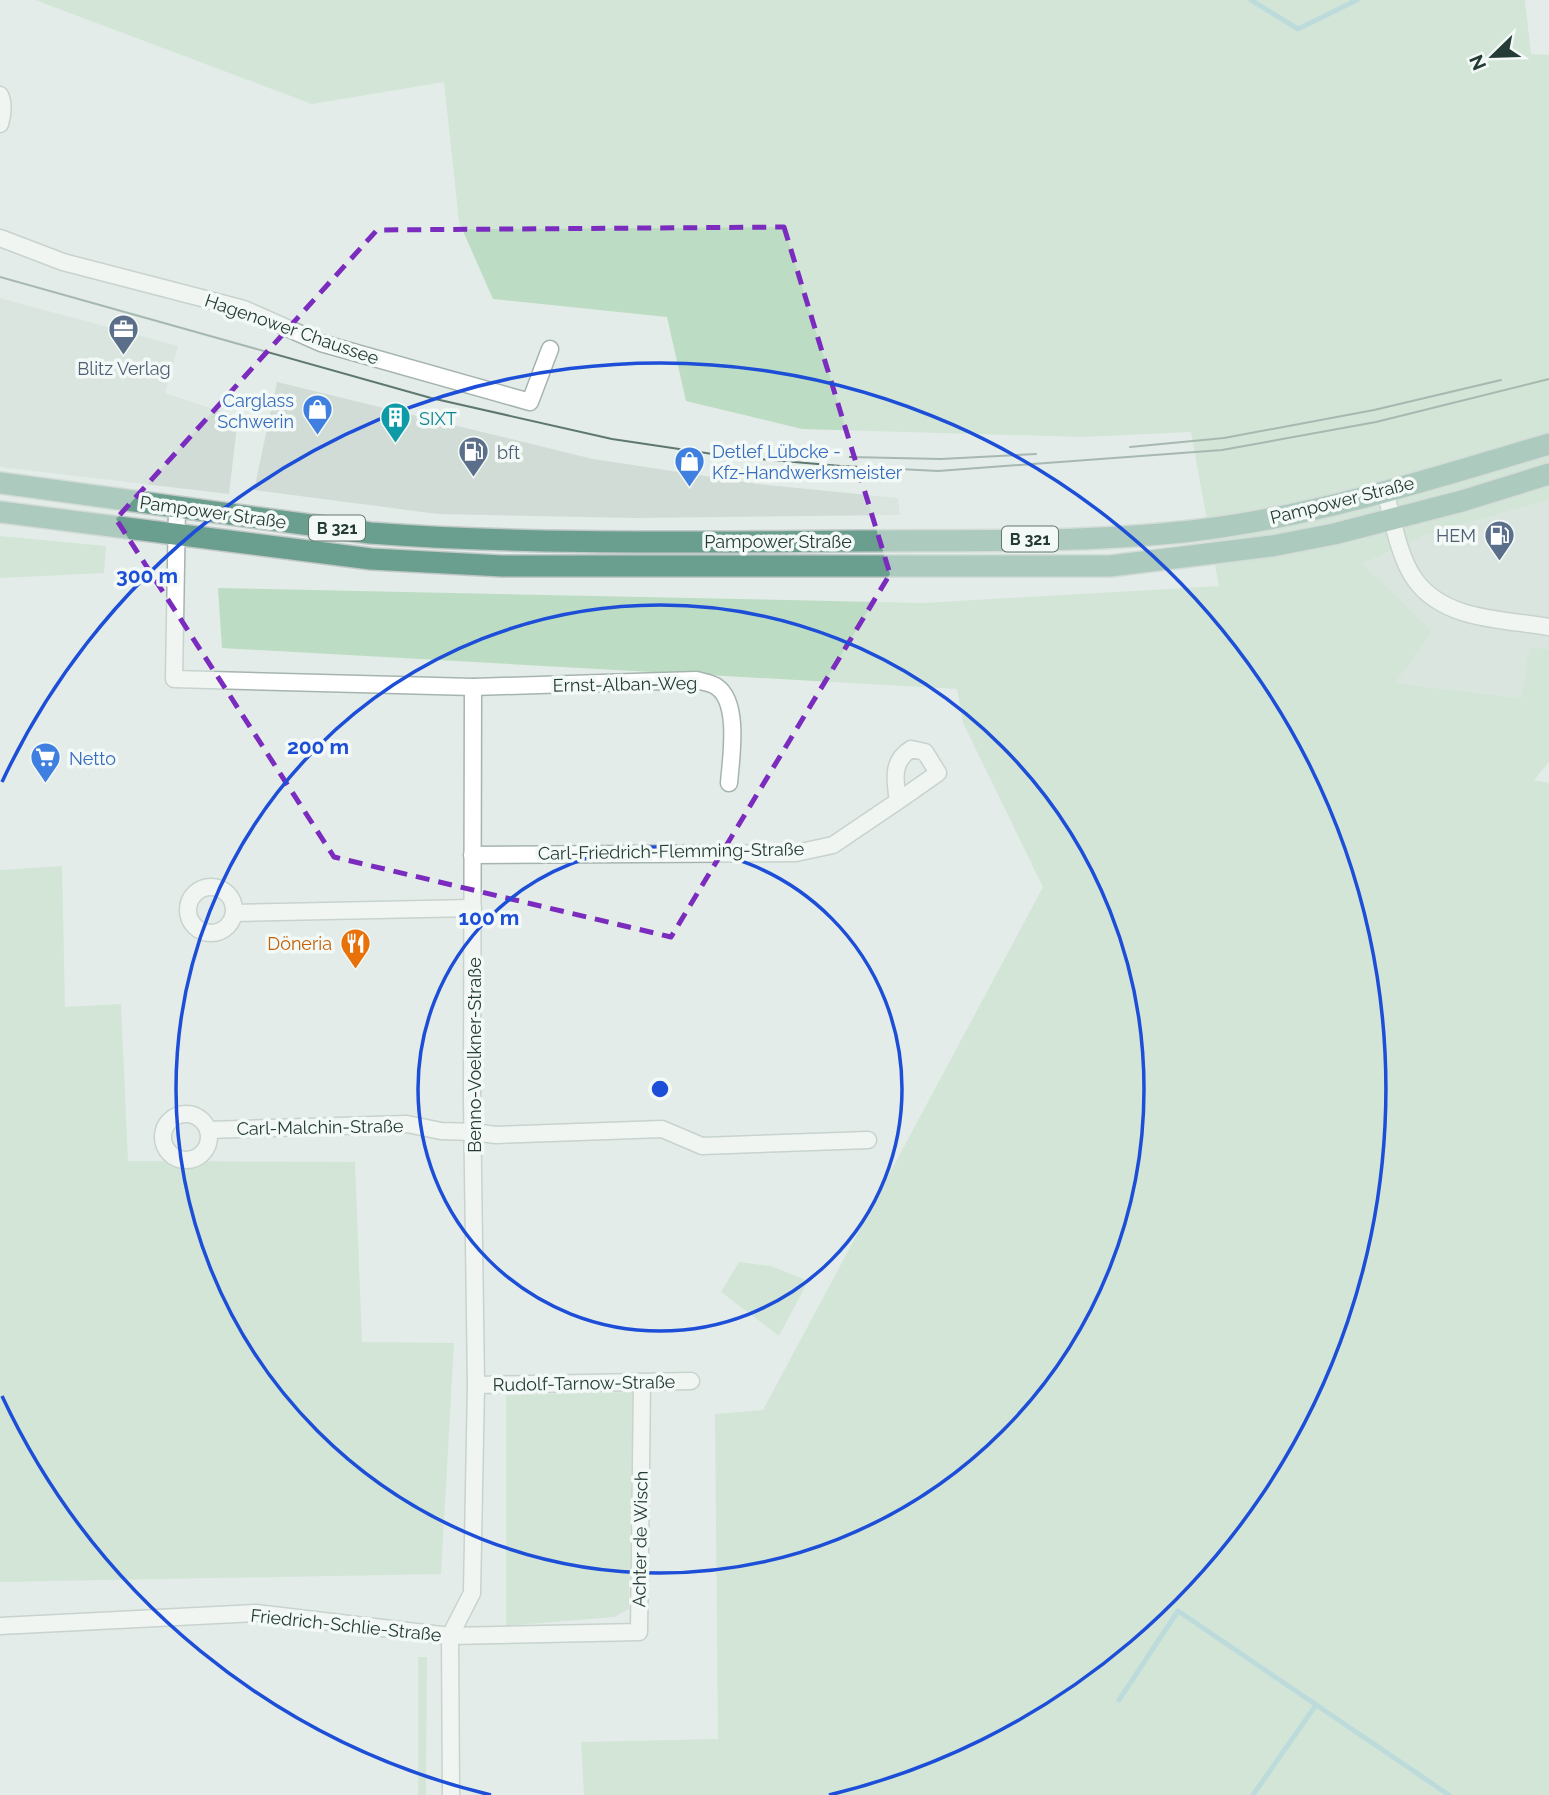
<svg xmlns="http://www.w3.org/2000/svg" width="1549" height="1795" viewBox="0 0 1549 1795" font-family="Raleway,sans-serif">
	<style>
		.built { fill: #d1dcd6 }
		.green { fill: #bddcc4 }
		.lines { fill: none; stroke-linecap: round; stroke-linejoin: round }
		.stream { stroke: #8fc6cd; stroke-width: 5 }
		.minor-casing { stroke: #a6b4af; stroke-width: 19 }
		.primary-casing { stroke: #c2c8c6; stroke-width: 24 }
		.minor { stroke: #fff; stroke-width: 16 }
		.primary { stroke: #6a9f8f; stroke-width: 21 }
		.tram { stroke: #5e7870; stroke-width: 2 }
		.marked { fill: none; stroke: #7b2cbf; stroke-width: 5; stroke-dasharray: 14 9; stroke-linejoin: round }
		.ring { fill: none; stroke: #1d4ed8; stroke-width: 3.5 }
		.labels { text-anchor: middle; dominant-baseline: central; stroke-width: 7; stroke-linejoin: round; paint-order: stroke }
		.shield { fill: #f3f9f6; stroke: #62756f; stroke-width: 2 }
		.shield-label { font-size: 16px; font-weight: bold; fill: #243c35 }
		.street-label { font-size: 18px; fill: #243c35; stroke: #f3f9f6 }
		.service-label { font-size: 18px; fill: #4e5e75; stroke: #f3f9f6 }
		.shop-label { font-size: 18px; fill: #366cbe; stroke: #f3f9f6; text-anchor: start }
		.culture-label { font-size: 18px; fill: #0d838f; stroke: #f3f9f6; text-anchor: start }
		.food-label { font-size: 18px; fill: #c56008; stroke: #f3f9f6; text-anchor: end }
		.centre { fill: #1d4ed8; stroke: #f3f9f6; stroke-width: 3.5 }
		.ring-label { font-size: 21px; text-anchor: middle; font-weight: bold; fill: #1d4ed8; stroke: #f3f9f6; stroke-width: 7; stroke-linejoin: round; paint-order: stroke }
	</style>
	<rect width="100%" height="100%" fill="#e3ece8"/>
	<g class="built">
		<path d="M0,298L178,346L165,393L238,417L229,494L0,467Z"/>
		<path d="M277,382L593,459L758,484L898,498L900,515L635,518L438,514L254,490Z"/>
		<path d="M1549,500V649L1529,647L1521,698L1394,683L1393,594L1363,564L1423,536Z"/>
	</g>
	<g class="green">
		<path d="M35,0H1525L1531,54L1549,55V500L1423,536L1363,564L1432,631L1395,683L1521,698L1529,647L1549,649V762L1534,780L1549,783V1795H584L581,1742L718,1739L715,1414L763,1410L1043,887L963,723L957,689L222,648L218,588L923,603L1219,586L1191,432L1082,437L802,429L686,401L667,317L493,299L459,222L444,82L312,104Z"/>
		<path d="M0,536L106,546L104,573L0,578Z"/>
		<path d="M62,866L65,1007L121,1004L128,1161L355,1162L362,1342L454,1343L441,1574L0,1582V870Z"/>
		<path d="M739,1262L771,1266L808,1281L779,1336L721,1292Z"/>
		<path d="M633,1392L629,1609L614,1617L506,1626V1395Z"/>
		<path d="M418,1657H427L426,1795H418Z"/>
	</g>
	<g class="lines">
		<g class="stream">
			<path d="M1251,0L1298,29L1357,0"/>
			<path d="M1119,1700L1178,1611L1449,1795"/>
			<path d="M1253,1795L1316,1705"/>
		</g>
		<defs>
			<g id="minor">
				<path d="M0,95C4,104 3,114 0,124"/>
				<path d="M0,238L63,262L244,309L321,343L530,402L550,349"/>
				<path d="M1385,490C1392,517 1399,559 1416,581C1446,621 1504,619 1549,627"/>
				<path d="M177,507L174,679L473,687L696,680C703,682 712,683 717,687C740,703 731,758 729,783"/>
				<path d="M472,855L796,853L833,845L898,801C895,781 891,761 911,749L925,752L938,773L898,801"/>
				<circle cx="211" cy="910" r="23"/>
				<path d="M234,913L473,908"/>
				<circle cx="186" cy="1137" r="23"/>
				<path d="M208,1130L407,1124L441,1131L473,1132L496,1135L662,1129L702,1146L868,1140"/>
				<path d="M476,1385L691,1381"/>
				<path d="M0,1626L256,1613L450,1636L639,1632L642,1382"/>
				<path d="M451,1795L450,1636L472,1593L476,1385L472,1100L473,687"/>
			</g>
			<g id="primary">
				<path d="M0,483L370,533C531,545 693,542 854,541C972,540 1090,544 1207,529C1323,514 1437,477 1549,444"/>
				<path d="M0,512L371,559L502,566H1110L1272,546L1334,534L1462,501L1549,474"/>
			</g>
		</defs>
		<use href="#minor" class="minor-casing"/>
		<use href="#primary" class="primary-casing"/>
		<use href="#minor" class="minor"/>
		<use href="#primary" class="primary"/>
		<g class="tram">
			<path d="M0,277L431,398L612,439L726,456L841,466L938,471L1222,450L1376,422L1549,379"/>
			<path d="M1130,447L1224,438L1374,410L1501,380"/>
			<path d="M850,457L941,459L1036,454"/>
		</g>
	</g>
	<path d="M0 0H1549V1795H0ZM784,227L890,574L671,937L334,857L116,519L377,230Z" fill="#e3ece8" fill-opacity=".55" fill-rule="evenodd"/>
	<path class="marked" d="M784,227L890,574L671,937L334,857L116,519L377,230Z"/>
	<g class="ring">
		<circle cx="660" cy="1089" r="242"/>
		<circle cx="660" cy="1089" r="484"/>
		<path d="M491 1795A726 726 0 0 1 2 1396M2 782A726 726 0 1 1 829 1795"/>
	</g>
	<defs>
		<symbol id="office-pin" viewBox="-11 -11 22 30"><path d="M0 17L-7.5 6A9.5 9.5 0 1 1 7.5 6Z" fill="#5c6f8a" stroke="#f3f9f6"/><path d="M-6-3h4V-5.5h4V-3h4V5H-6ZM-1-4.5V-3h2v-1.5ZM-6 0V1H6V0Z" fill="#fff"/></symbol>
		<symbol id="shop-pin" viewBox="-11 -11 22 30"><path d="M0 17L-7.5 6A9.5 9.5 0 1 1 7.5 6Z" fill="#3f7fe0" stroke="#f3f9f6"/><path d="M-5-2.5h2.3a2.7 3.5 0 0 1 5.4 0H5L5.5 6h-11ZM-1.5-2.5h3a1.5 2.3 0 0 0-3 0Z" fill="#fff"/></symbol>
		<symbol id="building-pin" viewBox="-11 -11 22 30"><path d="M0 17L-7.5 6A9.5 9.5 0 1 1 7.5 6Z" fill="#0f9aa8" stroke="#f3f9f6"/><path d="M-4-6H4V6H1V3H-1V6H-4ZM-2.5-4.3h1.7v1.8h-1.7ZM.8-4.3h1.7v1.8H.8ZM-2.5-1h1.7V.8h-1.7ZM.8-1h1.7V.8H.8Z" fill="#fff"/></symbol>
		<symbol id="fuel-pin" viewBox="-11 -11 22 30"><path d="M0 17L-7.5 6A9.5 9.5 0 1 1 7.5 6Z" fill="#5c6f8a" stroke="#f3f9f6"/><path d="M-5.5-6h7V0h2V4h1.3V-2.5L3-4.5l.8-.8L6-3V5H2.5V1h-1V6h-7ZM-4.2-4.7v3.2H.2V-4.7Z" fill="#fff"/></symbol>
		<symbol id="supermarket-pin" viewBox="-11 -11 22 30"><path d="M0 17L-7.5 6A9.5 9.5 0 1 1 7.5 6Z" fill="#3f7fe0" stroke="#f3f9f6"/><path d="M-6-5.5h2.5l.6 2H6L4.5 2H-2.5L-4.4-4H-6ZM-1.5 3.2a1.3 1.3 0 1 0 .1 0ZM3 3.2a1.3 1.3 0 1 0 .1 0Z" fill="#fff"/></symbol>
		<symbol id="restaurant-pin" viewBox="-11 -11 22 30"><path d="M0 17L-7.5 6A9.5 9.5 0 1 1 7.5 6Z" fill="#e8710a" stroke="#f3f9f6"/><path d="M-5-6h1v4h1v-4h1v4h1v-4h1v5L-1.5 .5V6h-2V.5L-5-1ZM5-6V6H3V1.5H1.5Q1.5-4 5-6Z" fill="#fff"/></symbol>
	</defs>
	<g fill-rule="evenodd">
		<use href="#office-pin" x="106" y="312" width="35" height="47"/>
		<use href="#shop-pin" x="300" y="392" width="35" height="47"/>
		<use href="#building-pin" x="378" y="400" width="35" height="47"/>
		<use href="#fuel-pin" x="456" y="434" width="35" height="47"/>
		<use href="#shop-pin" x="672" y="444" width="35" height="47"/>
		<use href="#fuel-pin" x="1482" y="518" width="35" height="47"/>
		<use href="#supermarket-pin" x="28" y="740" width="35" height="47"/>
		<use href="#restaurant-pin" x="338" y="926" width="35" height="47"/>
	</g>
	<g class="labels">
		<g class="shield">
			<rect x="309" y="515.5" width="56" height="25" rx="5"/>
			<rect x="1002" y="526.5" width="56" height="25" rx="5"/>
		</g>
		<g class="shield-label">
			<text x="337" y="528">B 321</text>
			<text x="1030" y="539">B 321</text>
		</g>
		<g class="street-label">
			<text transform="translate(292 329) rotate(19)">Hagenower Chaussee</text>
			<text transform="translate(1342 500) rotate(-14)">Pampower Straße</text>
			<text transform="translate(213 512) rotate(8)">Pampower Straße</text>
			<text x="778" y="541">Pampower Straße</text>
			<text transform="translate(625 684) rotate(-1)">Ernst-Alban-Weg</text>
			<text transform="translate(671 851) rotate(-1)">Carl-Friedrich-Flemming-Straße</text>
			<text transform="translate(474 1055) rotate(-90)">Benno-Voelkner-Straße</text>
			<text transform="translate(320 1127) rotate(-1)">Carl-Malchin-Straße</text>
			<text transform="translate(584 1383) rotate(-1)">Rudolf-Tarnow-Straße</text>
			<text transform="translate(640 1539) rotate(-89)">Achter de Wisch</text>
			<text transform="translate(346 1625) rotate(6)">Friedrich-Schlie-Straße</text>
		</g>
		<g class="service-label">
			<text x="124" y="368">Blitz Verlag</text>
			<text x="497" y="452" text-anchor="start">bft</text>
			<text x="1476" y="535" text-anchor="end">HEM</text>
		</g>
		<g class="shop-label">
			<text x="294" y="400" text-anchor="end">Carglass<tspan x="294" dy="21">Schwerin</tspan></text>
			<text x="712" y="451">Detlef Lübcke -<tspan x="712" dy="21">Kfz-Handwerksmeister</tspan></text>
			<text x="69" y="758">Netto</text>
		</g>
		<g class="culture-label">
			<text x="419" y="418">SIXT</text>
		</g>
		<g class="food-label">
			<text x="332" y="943">Döneria</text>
		</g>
	</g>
	<circle cx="660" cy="1089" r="10" class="centre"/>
	<g class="ring-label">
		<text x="147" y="583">300 m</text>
		<text x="318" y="754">200 m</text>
		<text x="489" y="925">100 m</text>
	</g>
	<g transform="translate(1493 56) rotate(247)" stroke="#f3f9f6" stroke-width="5" paint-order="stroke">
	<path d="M0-5L12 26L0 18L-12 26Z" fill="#243c35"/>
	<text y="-10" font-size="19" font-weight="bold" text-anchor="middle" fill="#243c35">N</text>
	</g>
</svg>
